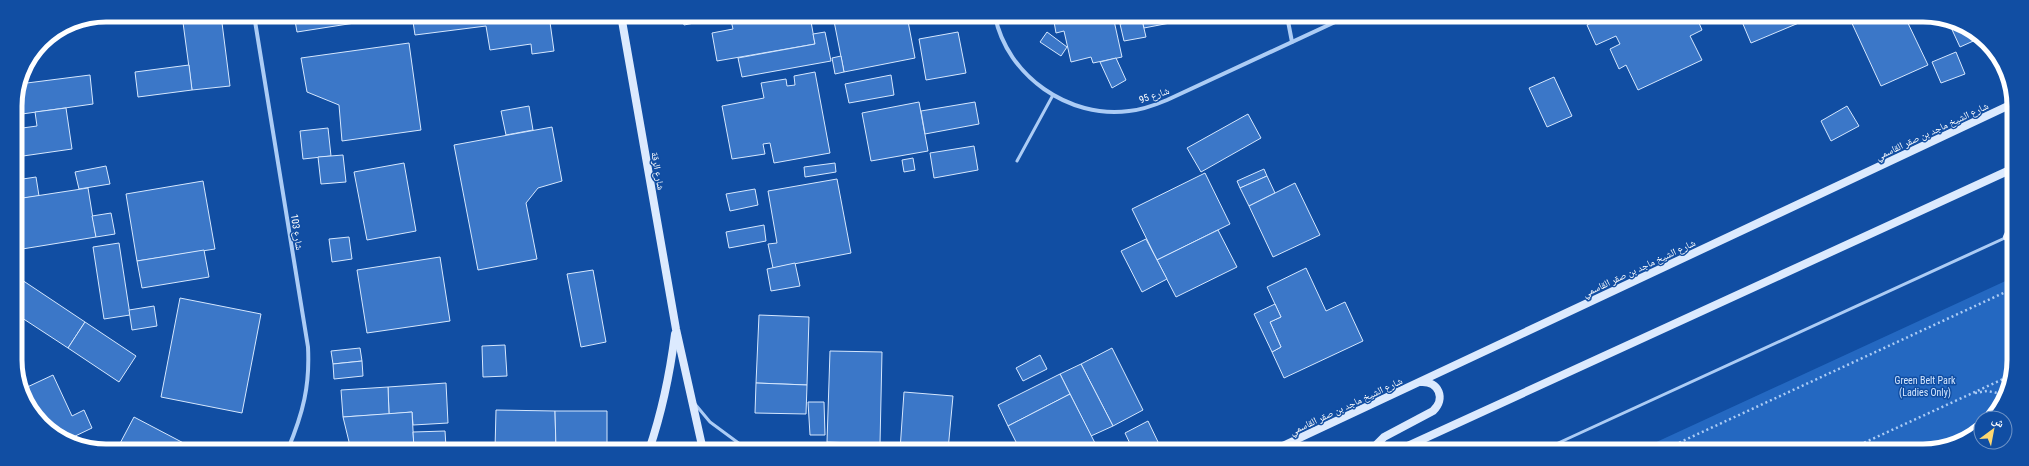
<svg xmlns="http://www.w3.org/2000/svg" width="2029" height="466" viewBox="0 0 2029 466" font-family="'Roboto Condensed','Noto Naskh Arabic',sans-serif">
	<style>
		.green { fill: #2468c1 }
		.building { fill: #3b77c8; stroke: #d5e7fe }
		.lines { fill: none; stroke-linecap: round; stroke-linejoin: round }
		.path { stroke: #acccf5; stroke-width: 2.5; stroke-dasharray: 2 3; stroke-linecap: butt }
		.lane { stroke: #acccf5; stroke-width: 3 }
		.street { stroke: #acccf5; stroke-width: 4 }
		.secondary { stroke: #dceafe; stroke-width: 8 }
		.labels { text-anchor: middle; dominant-baseline: central; stroke-width: 3; stroke-linejoin: round; paint-order: stroke }
		.street-label { font-size: 10px; fill: #fff; stroke: #114ea3 }
		.park-label { font-size: 10px; fill: #d5e7fe; stroke: #114ea3 }
		.rim { fill: none; stroke: #fff; stroke-width: 5 }
	</style>
	<rect width="100%" height="100%" fill="#114ea3"/>
	<path class="green" d="M2012,278V377L1989,418H1981V429L1928,451H1637Z"/>
	<g class="building">
		<path d="M182,15H221L230,86L192,90Z"/>
		<path d="M294,15H360L361,22L297,32Z"/>
		<path d="M412,15H518V18L549,15L554,51L532,54L531,44L490,50L486,26L415,35Z"/>
		<path d="M682,16H693L694,23L684,25Z"/>
		<path d="M730,16H810L815,44L717,61L712,33L733,29Z"/>
		<path d="M833,16H907L915,58L844,72Z"/>
		<path d="M1053,16H1113L1122,57L1093,63L1091,57L1071,62L1064,31L1056,33Z"/>
		<path d="M1119,16H1141L1142,20L1120,24Z"/>
		<path d="M1141,16H1174L1175,22L1144,28Z"/>
		<path d="M1188,16H1209L1189,20Z"/>
		<path d="M1605,16H1696L1702,30L1690,36L1702,60L1638,90L1626,65L1619,69L1610,49L1620,44L1616,36L1596,45L1587,25Z"/>
		<path d="M1740,17H1813L1751,43Z"/>
		<path d="M1849,17H1905L1928,65L1881,86Z"/>
		<path d="M1142,20L1146,37L1124,41L1120,24Z"/>
		<path d="M1948,21L1980,38L1960,47Z"/>
		<path d="M825,32L831,61L742,77L738,58L815,44L813,34Z"/>
		<path d="M958,32L966,73L926,80L919,39Z"/>
		<path d="M1047,32L1067,47L1061,56L1040,42Z"/>
		<path d="M409,43L421,130L342,141L339,105L307,92L301,58Z"/>
		<path d="M1956,52L1965,74L1941,83L1932,62Z"/>
		<path d="M841,56L844,72L835,74L832,58Z"/>
		<path d="M1116,58L1126,80L1112,88L1100,62Z"/>
		<path d="M189,65L192,90L138,97L135,72Z"/>
		<path d="M815,72L830,153L774,163L770,143L763,144L765,154L732,159L722,106L764,98L761,83L786,79L787,86L795,85L794,76Z"/>
		<path d="M90,75L93,104L15,115V101L19,84Z"/>
		<path d="M891,75L894,95L849,103L845,84Z"/>
		<path d="M1554,77L1572,116L1547,127L1529,88Z"/>
		<path d="M919,102L928,151L871,161L862,113Z"/>
		<path d="M975,102L979,124L925,134L921,111Z"/>
		<path d="M529,106L533,130L506,135L501,111Z"/>
		<path d="M1847,106L1859,126L1831,141L1821,121Z"/>
		<path d="M66,108L72,149L16,157L15,129L37,126L35,112Z"/>
		<path d="M1248,114L1261,138L1201,172L1187,148Z"/>
		<path d="M552,127L562,181L538,188L526,203L537,259L478,270L454,145Z"/>
		<path d="M328,128L331,156L303,159L300,131Z"/>
		<path d="M974,146L978,170L934,178L930,153Z"/>
		<path d="M343,155L346,182L321,184L318,157Z"/>
		<path d="M913,158L915,170L904,172L902,160Z"/>
		<path d="M404,163L416,231L367,240L354,172Z"/>
		<path d="M835,163L836,172L805,177L804,167Z"/>
		<path d="M106,166L110,184L79,189L75,172Z"/>
		<path d="M1264,169L1267,176L1240,188L1237,181Z"/>
		<path d="M1205,173L1230,224L1157,260L1132,209Z"/>
		<path d="M1267,176L1275,193L1249,206L1240,188Z"/>
		<path d="M36,177L39,196L16,199V180Z"/>
		<path d="M837,179L851,253L773,268L768,244L777,243L768,191Z"/>
		<path d="M203,181L215,249L137,261L126,194Z"/>
		<path d="M1295,183L1320,235L1273,257L1249,206Z"/>
		<path d="M88,188L96,237L16,250V199Z"/>
		<path d="M755,189L758,205L730,211L726,194Z"/>
		<path d="M111,213L115,234L96,237L92,216Z"/>
		<path d="M764,225L766,241L729,248L726,232Z"/>
		<path d="M1218,230L1237,267L1176,297L1157,260Z"/>
		<path d="M349,237L352,259L332,262L329,239Z"/>
		<path d="M1146,239L1167,279L1142,292L1121,251Z"/>
		<path d="M119,243L130,315L104,319L93,247Z"/>
		<path d="M204,250L209,277L142,288L137,261Z"/>
		<path d="M440,257L450,321L367,333L357,270Z"/>
		<path d="M795,263L800,286L771,291L767,269Z"/>
		<path d="M1306,268L1326,311L1345,302L1363,341L1284,378L1272,352L1281,347L1270,322L1281,317L1267,287Z"/>
		<path d="M593,270L606,342L581,347L567,274Z"/>
		<path d="M19,278L85,322L68,348L16,314V282Z"/>
		<path d="M180,298L261,314L242,413L161,397Z"/>
		<path d="M1275,304L1281,317L1270,322L1281,347L1272,352L1254,314Z"/>
		<path d="M154,306L157,326L132,330L129,310Z"/>
		<path d="M759,315L809,317L807,385L756,383Z"/>
		<path d="M85,322L136,356L119,382L68,348Z"/>
		<path d="M505,345L507,376L483,377L482,346Z"/>
		<path d="M360,348L362,361L333,364L331,351Z"/>
		<path d="M1112,348L1143,410L1113,426L1081,364Z"/>
		<path d="M830,351L882,352L880,444L827,442Z"/>
		<path d="M1040,355L1047,369L1023,381L1016,368Z"/>
		<path d="M362,361L363,376L334,379L333,364Z"/>
		<path d="M1081,364L1113,426L1091,436L1060,374Z"/>
		<path d="M1060,374L1070,394L1008,426L998,405Z"/>
		<path d="M53,375L72,416L84,410L92,428L69,439L42,424L23,389Z"/>
		<path d="M446,383L448,423L413,425L412,412L389,414L388,387Z"/>
		<path d="M756,383L807,385L806,414L755,413Z"/>
		<path d="M388,387L389,414L343,417L341,390Z"/>
		<path d="M904,392L953,396L948,450H900Z"/>
		<path d="M1070,394L1096,445L1084,450H1020L1008,426Z"/>
		<path d="M808,402H824L825,435H810Z"/>
		<path d="M496,410L555,411L556,449H495Z"/>
		<path d="M555,411H607V449H556Z"/>
		<path d="M412,412L414,448L351,450L343,417Z"/>
		<path d="M134,417L195,449H117Z"/>
		<path d="M1148,421L1159,444L1146,450H1133L1125,433Z"/>
		<path d="M445,431L446,447L414,448L413,432Z"/>
	</g>
	<g class="lines">
		<g class="path">
			<path d="M1975,393L1987,391L2003,394"/>
			<path d="M1661,451L2012,289"/>
			<path d="M1846,451L2012,375"/>
		</g>
		<g class="lane">
			<path d="M1017,161L1053,95"/>
			<path d="M695,404L710,422L748,450"/>
			<path d="M1543,450L2007,237"/>
		</g>
		<g class="street">
			<path d="M254,15L308,347C310,386 303,413 288,449"/>
			<path d="M995,16C1007,76 1069,119 1129,111C1142,110 1155,105 1167,100L1348,16"/>
			<path d="M1287,16L1292,42"/>
		</g>
		<g class="secondary">
			<path d="M621,15L676,329L703,450"/>
			<path d="M2007,237L2012,227"/>
			<path d="M649,450C662,412 670,373 675,334"/>
			<path d="M1274,450L2012,104"/>
			<path d="M1371,450L1384,437L1433,411C1446,399 1439,381 1421,382"/>
			<path d="M1399,450L2012,169"/>
		</g>
	</g>
	<g class="labels">
		<g class="street-label">
			<text transform="translate(1154 95) rotate(-19)">شارع 95</text>
			<text transform="translate(1932 131) rotate(-25)">شارع الشيخ ماجد بن صقر القاسمي</text>
			<text transform="translate(658 171) rotate(80)">شارع الرقة</text>
			<text transform="translate(297 232) rotate(81)">شارع 103</text>
			<text transform="translate(1639 268) rotate(-25)">شارع الشيخ ماجد بن صقر القاسمي</text>
			<text transform="translate(1346 406) rotate(-25)">شارع الشيخ ماجد بن صقر القاسمي</text>
		</g>
		<g class="park-label">
			<text x="1925" y="380">Green Belt Park<tspan x="1925" dy="12">(Ladies Only)</tspan></text>
		</g>
	</g>
	<path d="M0 0H2029V466H0ZM106 22H1923A84 84 0 0 1 2007 106V360A84 84 0 0 1 1923 444H106A84 84 0 0 1 22 360V106A84 84 0 0 1 106 22Z" fill="#114ea3" fill-rule="evenodd"/>
	<path class="rim" d="M106 22H1923A84 84 0 0 1 2007 106V360A84 84 0 0 1 1923 444H106A84 84 0 0 1 22 360V106A84 84 0 0 1 106 22Z"/>
	<g transform="translate(1993 430) rotate(32)"><circle r="19" fill="#114ea3" stroke="#7095c8"/>
	<path d="M0-3L7 15L0 10L-7 15Z" fill="#ffd870"/>
	<text y="-6" font-size="11" font-weight="bold" text-anchor="middle" fill="#ffffff">ش</text>
	</g>
</svg>
